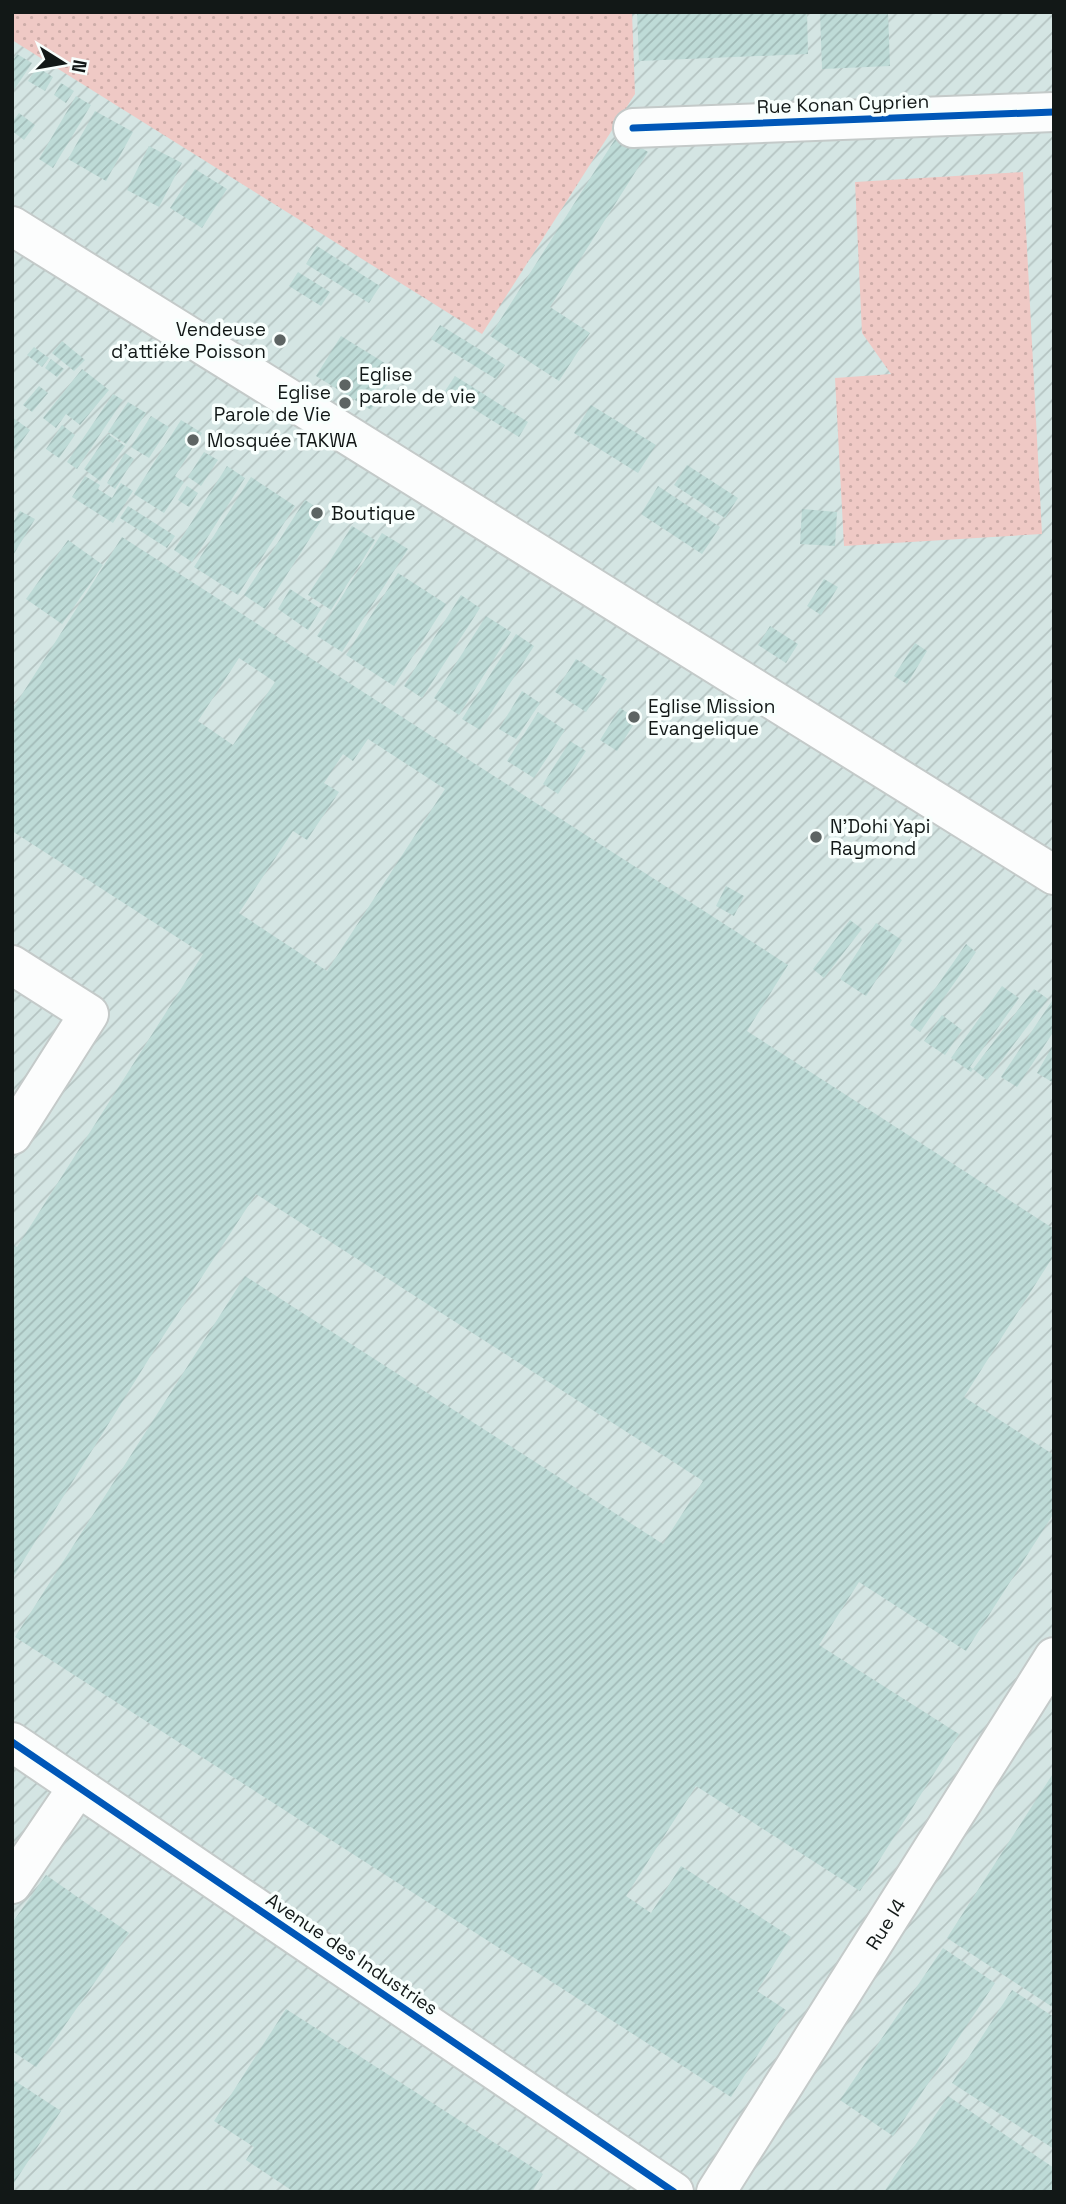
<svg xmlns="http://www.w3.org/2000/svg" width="1066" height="2204" viewBox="0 0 1066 2204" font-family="'Space Grotesk',sans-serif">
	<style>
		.industrial { fill: url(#industrial-furrows) }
		.garden { fill: url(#garden-dots) }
		.building { fill: url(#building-hatch); fill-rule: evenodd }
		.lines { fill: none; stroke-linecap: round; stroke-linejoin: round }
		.minor-casing { stroke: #c4cac9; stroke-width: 42 }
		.minor { stroke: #fcfdfd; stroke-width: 38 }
		.cycleway-casing { stroke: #f8fffd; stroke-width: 11 }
		.cycleway { stroke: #0057b8; stroke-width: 7 }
		.poi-dot { fill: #5d6463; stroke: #f8fffd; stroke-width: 2.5 }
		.labels { text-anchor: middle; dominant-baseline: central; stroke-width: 7; stroke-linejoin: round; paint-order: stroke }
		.street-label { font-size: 19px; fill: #121817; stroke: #f8fffd }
		.poi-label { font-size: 19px; fill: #121817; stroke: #f8fffd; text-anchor: start }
	</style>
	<defs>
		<pattern id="industrial-furrows" width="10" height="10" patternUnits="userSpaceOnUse" patternTransform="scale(1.75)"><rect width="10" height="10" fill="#d4e5e3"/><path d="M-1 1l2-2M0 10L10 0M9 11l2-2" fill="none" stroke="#b5c4c2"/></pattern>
		<pattern id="garden-dots" width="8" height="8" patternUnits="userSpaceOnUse" patternTransform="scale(1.75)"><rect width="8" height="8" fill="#efc9c5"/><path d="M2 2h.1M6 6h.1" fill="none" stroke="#ccaca8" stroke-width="1.8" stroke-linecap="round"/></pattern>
		<pattern id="building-hatch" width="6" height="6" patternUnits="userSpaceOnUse" patternTransform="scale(1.75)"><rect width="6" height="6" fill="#bedbd7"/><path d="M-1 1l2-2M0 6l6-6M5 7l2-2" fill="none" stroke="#a2bbb8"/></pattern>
	</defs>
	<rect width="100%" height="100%" fill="#e8f0ef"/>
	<rect class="industrial" x="12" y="12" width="1042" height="2180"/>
	<g class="garden">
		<path d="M12,12H632L635,94L482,334L12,40Z"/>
		<path d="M1023,172L1042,534L844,546L835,378L891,374L862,333L855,182Z"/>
	</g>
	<g class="building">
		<path d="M637,12H807L808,54L639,61Z"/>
		<path d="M820,12H888L890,66L822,69Z"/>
		<path d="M17,54L32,63L12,93V62Z"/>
		<path d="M37,67L53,77L45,91L28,81Z"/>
		<path d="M61,83L74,91L66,103L54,95Z"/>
		<path d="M76,96L91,105L53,168L39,159Z"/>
		<path d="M95,111L133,132L106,181L68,159Z"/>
		<path d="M19,113L35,125L24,140L12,131V122Z"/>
		<path d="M619,133L648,152L550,307L590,333L559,381L490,336Z"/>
		<path d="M149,146L182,163L159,207L127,190Z"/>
		<path d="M195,169L227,189L202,228L170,208Z"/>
		<path d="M317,246L380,286L369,303L306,264Z"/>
		<path d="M298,272L330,292L321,306L289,286Z"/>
		<path d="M440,325L505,365L496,379L431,339Z"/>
		<path d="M341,336L396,370L371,410L316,376Z"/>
		<path d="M62,341L85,360L74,371L52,353Z"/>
		<path d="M34,347L49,358L42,367L27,355Z"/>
		<path d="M51,359L64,369L57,377L45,368Z"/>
		<path d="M82,369L109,390L80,425L66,414L56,428L43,418Z"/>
		<path d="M455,376L528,422L519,437L445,391Z"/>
		<path d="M39,386L48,393L32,412L23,405Z"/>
		<path d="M113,394L123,400L77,469L67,462Z"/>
		<path d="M128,402L146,413L126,444L108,432Z"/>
		<path d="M591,405L656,445L638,473L574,433Z"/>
		<path d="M151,416L169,427L149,458L131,447Z"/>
		<path d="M12,417L30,430L12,455Z"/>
		<path d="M181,420L202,433L175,476L184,482L164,513L134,494Z"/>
		<path d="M62,425L75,435L59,458L46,449Z"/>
		<path d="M108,434L125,446L100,481L84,469Z"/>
		<path d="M204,452L218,460L201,486L188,477Z"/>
		<path d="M125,453L134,459L115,489L107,483Z"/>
		<path d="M687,465L738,498L725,518L674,485Z"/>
		<path d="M227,466L245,478L192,562L174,550Z"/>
		<path d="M85,476L100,485L98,489L112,498L121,483L133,491L113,523L72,497Z"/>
		<path d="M251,477L295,506L238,595L194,567Z"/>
		<path d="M187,486L198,493L189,507L178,500Z"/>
		<path d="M658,486L720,527L702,554L641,514Z"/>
		<path d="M305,500L326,513L265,609L244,595Z"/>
		<path d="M128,506L175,536L167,548L120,518Z"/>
		<path d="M802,509L837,512L835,546L800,544Z"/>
		<path d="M20,511L35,519L12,557V524Z"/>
		<path d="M352,526L375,540L331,610L308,595Z"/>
		<path d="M382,533L408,549L342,652L317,636Z"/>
		<path d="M122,537L788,965L747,1031L1054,1229V1255L964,1397L1054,1455V1513L966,1651L859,1582L819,1645L959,1734L860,1891L696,1786L626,1896L651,1913L681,1866L791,1937L757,1991L786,2010L731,2097L15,1637L245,1276L663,1544L703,1481L256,1194L160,1341L12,1579V1244L17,1247L203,954L12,831V710ZM239,658L275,682L233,745L198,721ZM368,739L445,789L327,971L239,913L293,831L307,840L339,792L324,783L343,754L353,761Z"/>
		<path d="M68,540L103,565L62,624L26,599Z"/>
		<path d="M398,573L446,604L394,686L346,655Z"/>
		<path d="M824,579L838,587L821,615L807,606Z"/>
		<path d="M290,589L321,609L308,630L278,609Z"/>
		<path d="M461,595L480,608L422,698L404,686Z"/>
		<path d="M486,616L511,632L459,715L434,698Z"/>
		<path d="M770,626L798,644L786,663L758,645Z"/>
		<path d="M516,634L534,646L480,730L462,719Z"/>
		<path d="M915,643L927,651L907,684L894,676Z"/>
		<path d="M576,659L607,679L586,712L555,692Z"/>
		<path d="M522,691L540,703L516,739L499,729Z"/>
		<path d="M620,708L637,719L617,751L600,740Z"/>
		<path d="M538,712L565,730L534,778L507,761Z"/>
		<path d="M570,741L586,751L558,794L543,784Z"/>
		<path d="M726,886L744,896L734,916L716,906Z"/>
		<path d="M850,920L862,929L824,978L813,969Z"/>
		<path d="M876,923L902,940L866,996L840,979Z"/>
		<path d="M966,944L976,952L920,1032L910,1025Z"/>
		<path d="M1002,986L1019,998L970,1067L973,1069L971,1072L951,1058Z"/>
		<path d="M1034,989L1048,999L987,1080L973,1069Z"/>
		<path d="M1054,998V1031L1017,1087L1001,1077Z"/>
		<path d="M942,1015L962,1030L945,1055L924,1041Z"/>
		<path d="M1054,1043V1079L1052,1082L1037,1073Z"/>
		<path d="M1054,1772V2008L947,1938Z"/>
		<path d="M46,1875L129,1933L36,2067L12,2051V1923Z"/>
		<path d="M943,1948L995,1983L893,2136L840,2100Z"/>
		<path d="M1012,1990L1054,2017V2149L952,2083Z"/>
		<path d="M286,2009L543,2174L532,2192H294L246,2160L254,2147L214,2121Z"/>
		<path d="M12,2079L61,2111L12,2186Z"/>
		<path d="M948,2096L1054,2168V2192H884Z"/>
	</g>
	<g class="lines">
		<defs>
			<g id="minor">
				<path d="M633,128L1054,112"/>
				<path d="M12,226L1054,875"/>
				<path d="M12,965L89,1014L12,1135"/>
				<path d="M12,1742L674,2192"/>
				<path d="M12,1884L78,1787"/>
				<path id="s1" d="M716,2192L1054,1657"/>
			</g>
		</defs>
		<use href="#minor" class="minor-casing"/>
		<use href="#minor" class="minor"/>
		<defs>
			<g id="cycleway">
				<path d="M633,128L1054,112"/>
				<path d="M12,1742L674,2192"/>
			</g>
		</defs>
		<use href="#cycleway" class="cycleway-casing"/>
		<use href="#cycleway" class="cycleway"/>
	</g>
	<g class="poi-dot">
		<circle cx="280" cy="340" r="7"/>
		<circle cx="345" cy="385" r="7"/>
		<circle cx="345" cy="403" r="7"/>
		<circle cx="193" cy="440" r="7"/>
		<circle cx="317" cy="513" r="7"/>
		<circle cx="634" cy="717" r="7"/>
		<circle cx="816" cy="837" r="7"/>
	</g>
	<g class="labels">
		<g class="street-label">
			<text transform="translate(843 104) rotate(-2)">Rue Konan Cyprien</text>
			<text stroke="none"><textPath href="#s1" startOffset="317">Rue I4</textPath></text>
			<text transform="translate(352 1954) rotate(34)">Avenue des Industries</text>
		</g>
		<g class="poi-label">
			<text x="266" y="329" text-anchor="end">Vendeuse<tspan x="266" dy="22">d'attiéke Poisson</tspan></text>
			<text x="359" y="374">Eglise<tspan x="359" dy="22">parole de vie</tspan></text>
			<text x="331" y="392" text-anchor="end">Eglise<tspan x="331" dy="22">Parole de Vie</tspan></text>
			<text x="207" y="440">Mosquée TAKWA</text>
			<text x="331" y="513">Boutique</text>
			<text x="648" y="706">Eglise Mission<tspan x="648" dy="22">Evangelique</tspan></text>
			<text x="830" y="826">N'Dohi Yapi<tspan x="830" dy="22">Raymond</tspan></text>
		</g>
	</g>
	<rect width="1066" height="2204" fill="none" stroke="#121817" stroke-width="28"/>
	<g transform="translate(63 63) rotate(101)" stroke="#f8fffd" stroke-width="5" paint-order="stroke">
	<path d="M0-5L12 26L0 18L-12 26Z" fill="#121817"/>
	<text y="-10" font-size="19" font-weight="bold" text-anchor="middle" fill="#121817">N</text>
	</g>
</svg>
